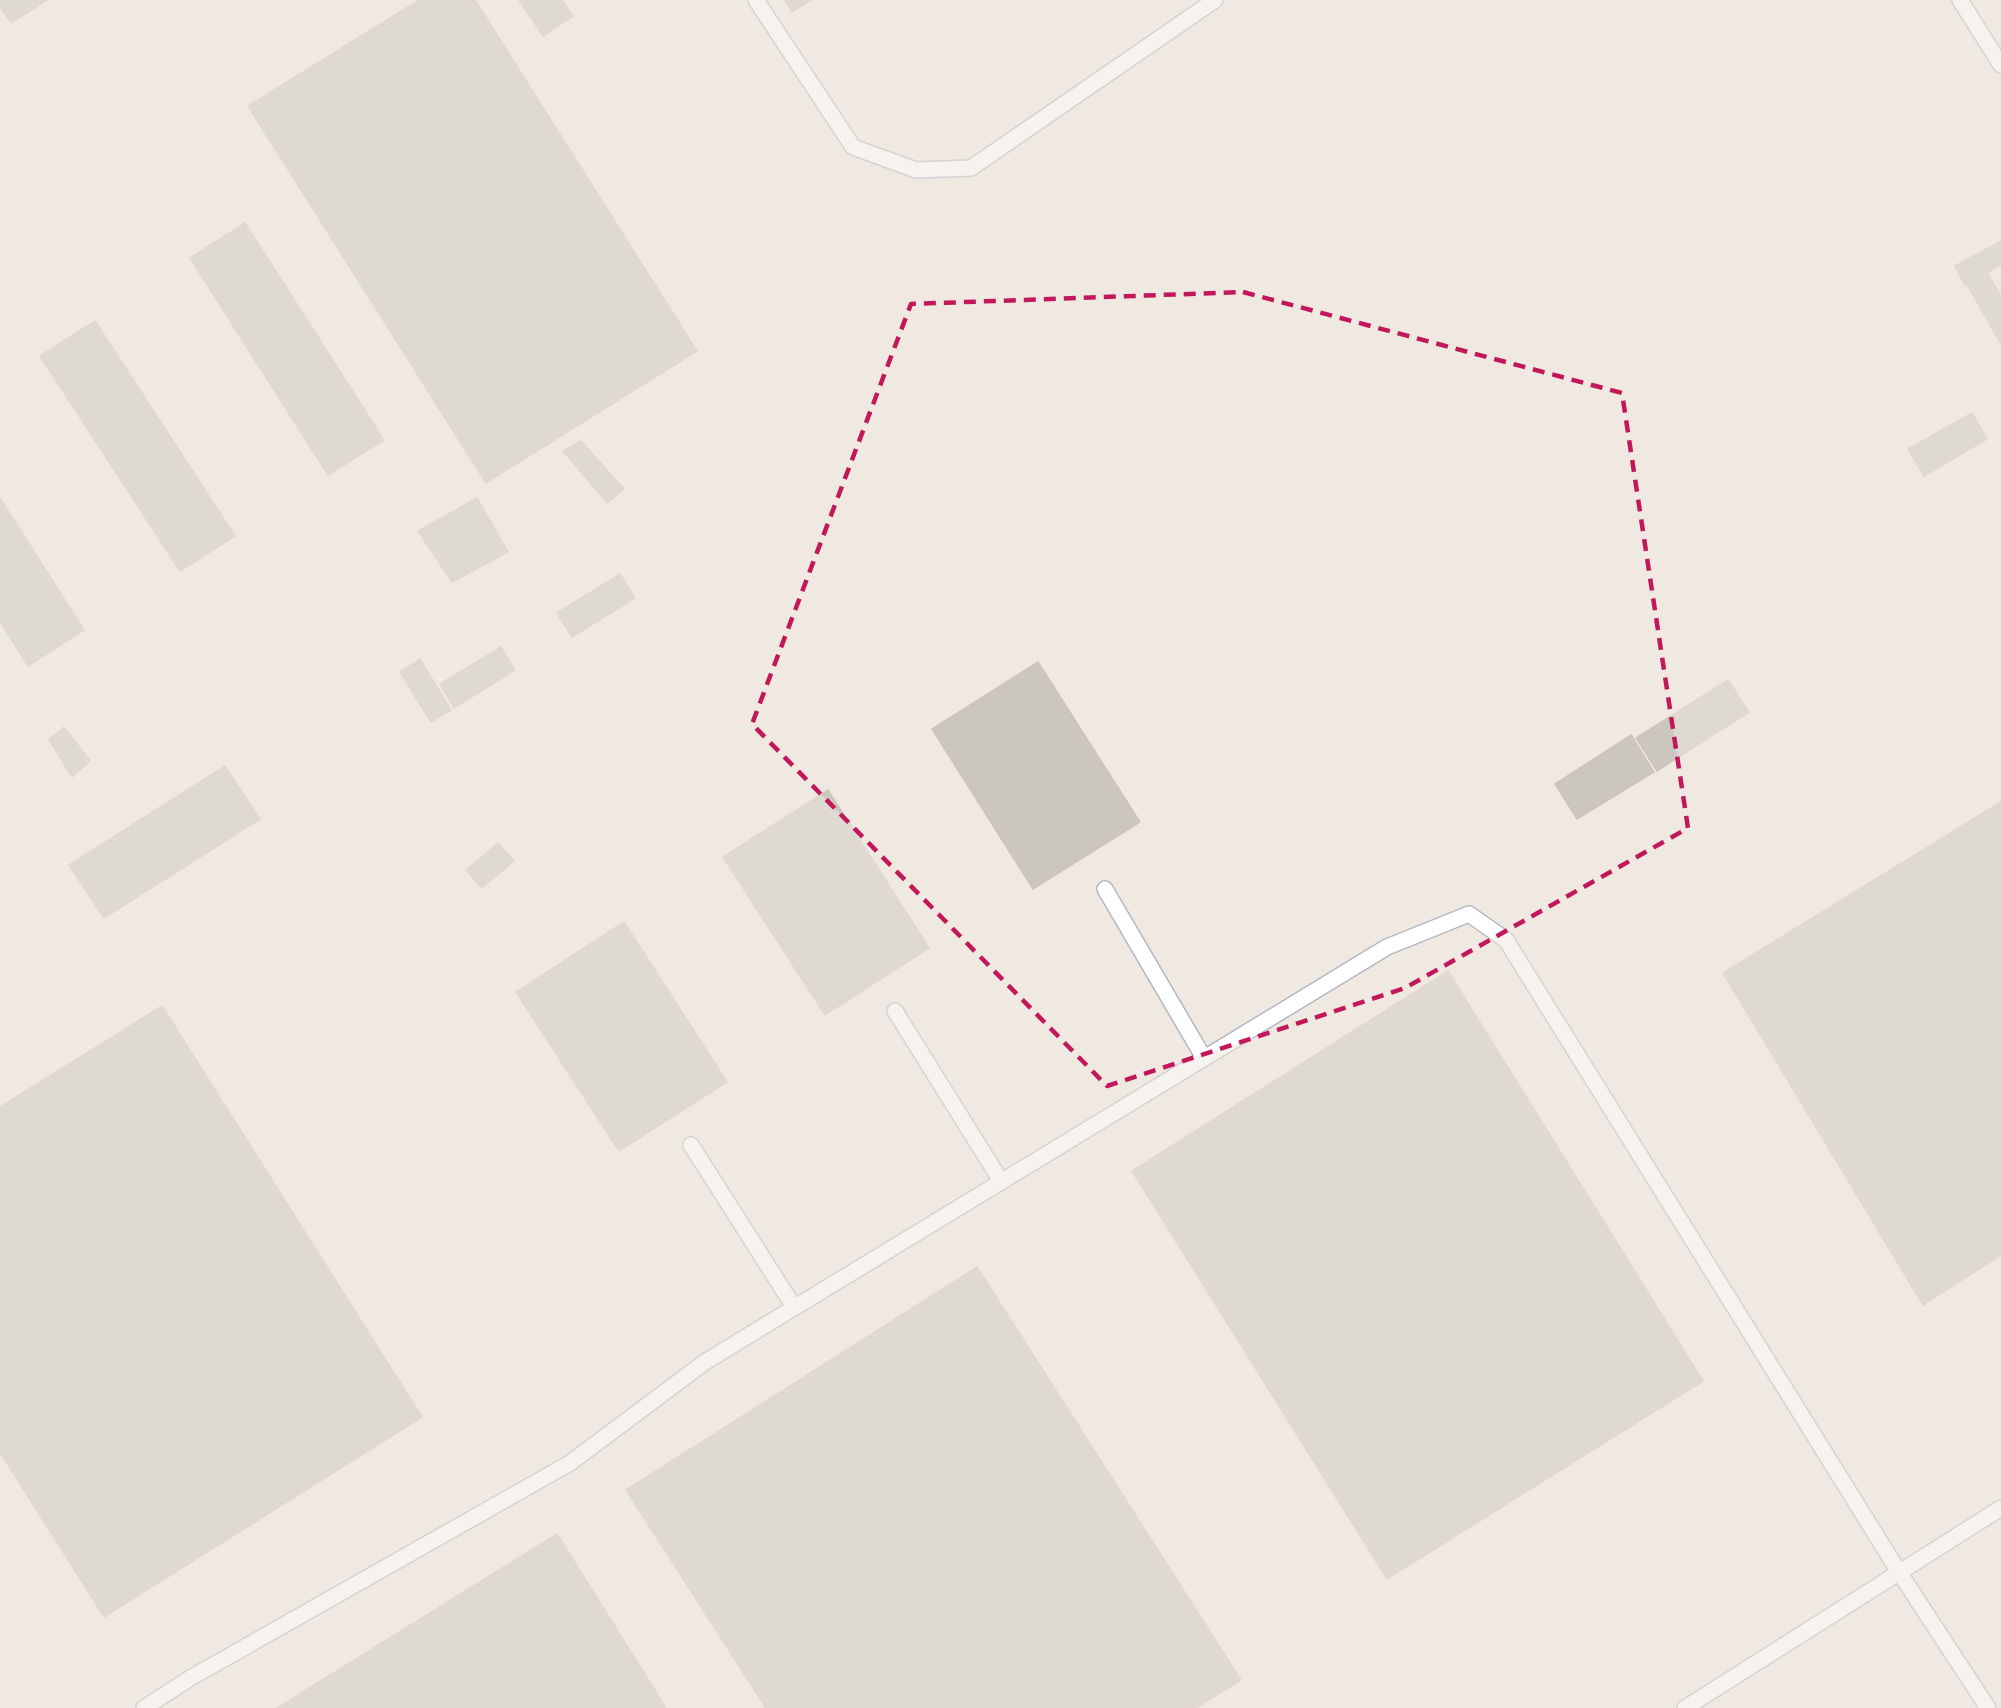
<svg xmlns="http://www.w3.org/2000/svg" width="2001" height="1708" viewBox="0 0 2001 1708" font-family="Mulish,sans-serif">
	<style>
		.building { fill: #cbc7bf; stroke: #cbc5ba; stroke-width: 1.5 }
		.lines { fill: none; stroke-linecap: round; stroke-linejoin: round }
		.service-casing { stroke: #b4b7c1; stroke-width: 18 }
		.service { stroke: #fff; stroke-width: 15 }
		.marked { fill: none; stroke: #c2185b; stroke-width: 4.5; stroke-dasharray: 12 8; stroke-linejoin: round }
	</style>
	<rect width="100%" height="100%" fill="#efe9e1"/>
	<g class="building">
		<path d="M0,0H47L11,23L0,6Z"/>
		<path d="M419,0H475L697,351L486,483L248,106Z"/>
		<path d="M519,0H562L573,16L543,36Z"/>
		<path d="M785,0H811L792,12Z"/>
		<path d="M245,223L384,440L328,475L190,258Z"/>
		<path d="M2001,241V265L1965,285L1955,266Z"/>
		<path d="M1986,270L2001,297V344L1965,281Z"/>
		<path d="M95,321L235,536L180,571L40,356Z"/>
		<path d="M1972,413L1987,439L1924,476L1908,449Z"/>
		<path d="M581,441L624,489L607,503L563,451Z"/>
		<path d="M0,498L84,630L28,666L0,621Z"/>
		<path d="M477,498L508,552L452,582L418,531Z"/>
		<path d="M620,574L635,598L572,637L557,613Z"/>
		<path d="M501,647L515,670L454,708L440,684Z"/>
		<path d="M420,659L451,710L431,722L400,672Z"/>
		<path d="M1038,662L1140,822L1033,889L932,729Z"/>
		<path d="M1728,680L1749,712L1657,771L1636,738Z"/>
		<path d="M64,727L90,761L72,777L49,740Z"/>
		<path d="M1631,735L1654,772L1577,819L1555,784Z"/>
		<path d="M225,766L260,819L104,918L69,865Z"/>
		<path d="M828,790L929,948L825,1015L723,857Z"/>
		<path d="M2001,802V1255L1923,1305L1723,973Z"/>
		<path d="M498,843L514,861L482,888L466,870Z"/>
		<path d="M624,922L727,1082L619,1151L516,992Z"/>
		<path d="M1448,971L1703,1381L1387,1579L1132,1171Z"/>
		<path d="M162,1006L422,1417L104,1617L0,1452V1107Z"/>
		<path d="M977,1267L1241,1680L1196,1708H766L626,1490Z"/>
		<path d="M557,1534L666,1708H277Z"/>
	</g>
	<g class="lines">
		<defs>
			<g id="service">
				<path d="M756,0L853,147L916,170L971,168L1215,0"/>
				<path d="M1960,0L2001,65"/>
				<path d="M1105,889L1204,1058"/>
				<path d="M895,1011L1001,1181"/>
				<path d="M691,1145L794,1307"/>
				<path d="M144,1708L192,1677L570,1463L705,1362L1387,947L1469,914L1506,940L1899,1572L1988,1708"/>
				<path d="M1685,1708L2001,1508"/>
			</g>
		</defs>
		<use href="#service" class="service-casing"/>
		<use href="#service" class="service"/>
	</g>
	<path d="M0 0H2001V1708H0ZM1243,292L1622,393L1688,828L1405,988L1107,1086L752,724L911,304Z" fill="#efe9e1" fill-opacity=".55" fill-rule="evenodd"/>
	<path class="marked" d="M1243,292L1622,393L1688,828L1405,988L1107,1086L752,724L911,304Z"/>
</svg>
